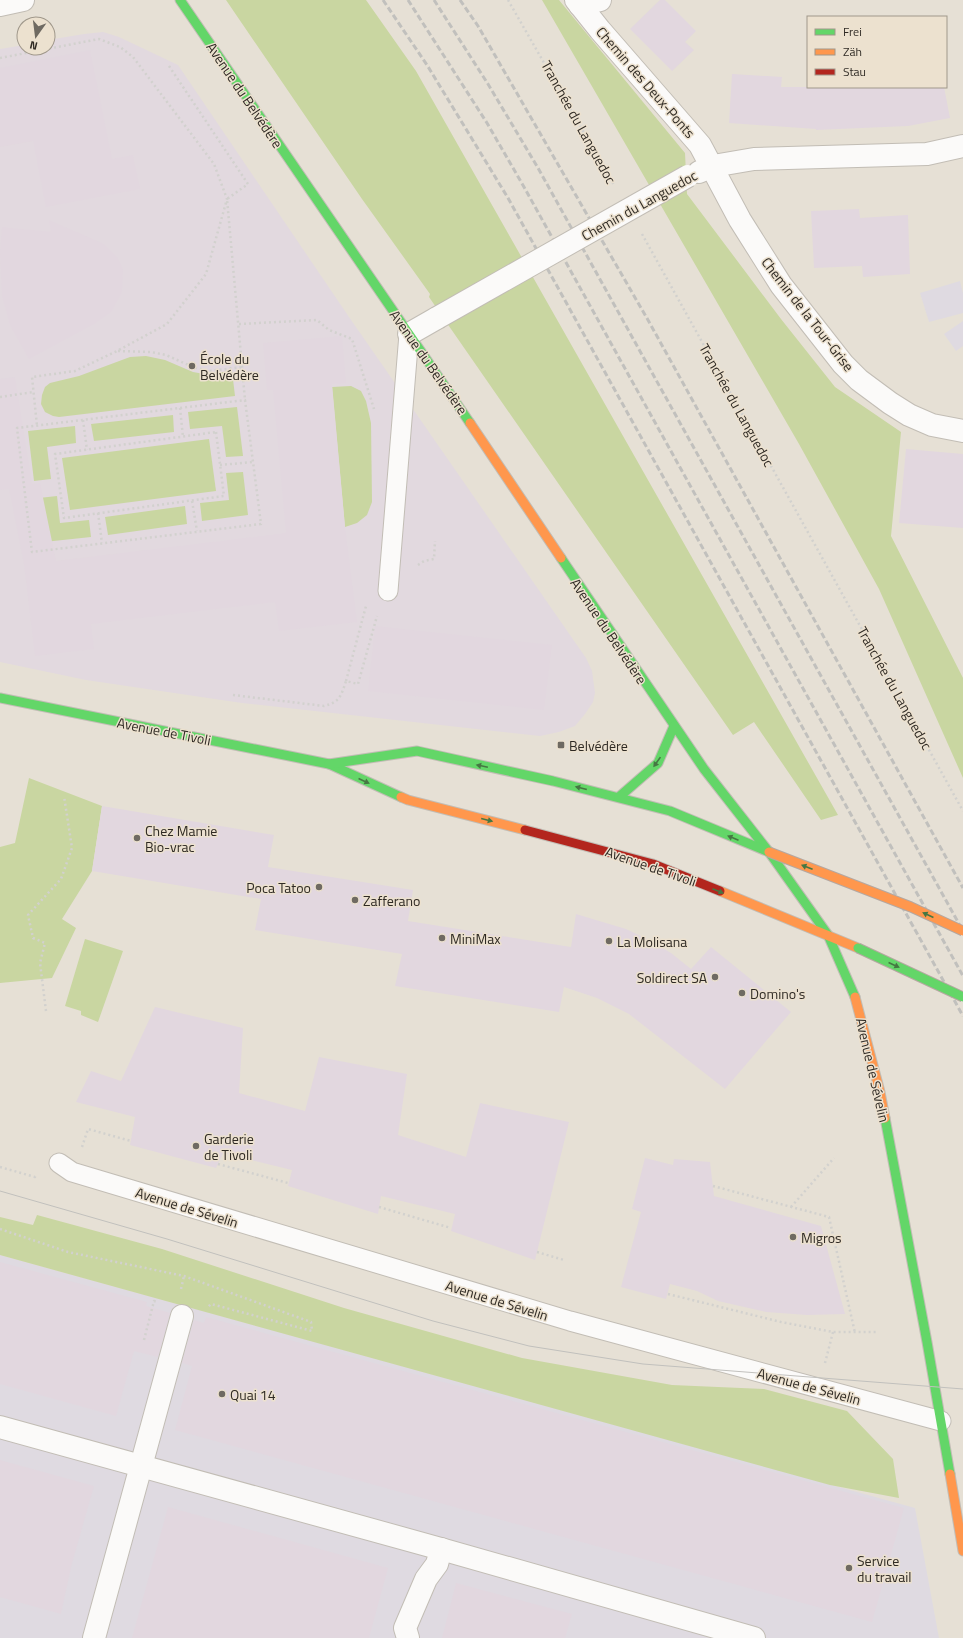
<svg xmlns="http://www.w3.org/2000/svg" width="963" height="1638" viewBox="0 0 963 1638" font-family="'Titillium Web',sans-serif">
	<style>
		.industrial { fill: #dfdae1 }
		.education { fill: #e2d9df }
		.green { fill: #c9d6a1 }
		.building { fill: #e2d7df }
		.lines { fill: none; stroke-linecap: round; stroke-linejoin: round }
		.lane-casing { stroke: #c2bdb5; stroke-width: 21 }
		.street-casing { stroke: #c2bdb5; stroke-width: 24 }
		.fast-casing { stroke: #c2bdb5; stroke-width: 11 }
		.slow-casing { stroke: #c2bdb5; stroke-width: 11 }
		.jam-casing { stroke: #c2bdb5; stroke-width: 11 }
		.path { stroke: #d2d1ce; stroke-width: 2.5; stroke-dasharray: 2 3; stroke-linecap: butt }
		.lane { stroke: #fbfaf9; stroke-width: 19 }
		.street { stroke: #fbfaf9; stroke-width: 22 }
		.fast { stroke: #63d668; stroke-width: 9 }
		.slow { stroke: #ff974d; stroke-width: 9 }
		.jam { stroke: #b3261e; stroke-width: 9 }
		.tram { stroke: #c1c0bd; stroke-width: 1 }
		.rail { stroke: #c1c0bd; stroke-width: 3; stroke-dasharray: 6 3; stroke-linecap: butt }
		.street-bridge-casing { stroke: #c2bdb5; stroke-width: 24; stroke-linecap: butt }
		.fast-bridge-casing { stroke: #b5a8a1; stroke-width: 11; stroke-linecap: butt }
		.slow-bridge-casing { stroke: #b5a8a1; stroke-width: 11; stroke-linecap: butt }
		.street-bridge { stroke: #fbfaf9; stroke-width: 22 }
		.fast-bridge { stroke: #63d668; stroke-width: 9 }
		.slow-bridge { stroke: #ff974d; stroke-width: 9 }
		.oneway { fill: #467743 }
		.poi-dot { fill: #6f6a62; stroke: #ece1cf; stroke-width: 1.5 }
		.labels { text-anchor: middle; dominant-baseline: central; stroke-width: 3; stroke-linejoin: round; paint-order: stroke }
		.street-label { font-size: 14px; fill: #2f2a24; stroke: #ece1cf }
		.poi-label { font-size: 14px; fill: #2f2a24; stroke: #ece1cf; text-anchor: start }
	</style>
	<rect width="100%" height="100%" fill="#e6e0d5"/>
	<g class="industrial">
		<path d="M960,281L963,293V313L929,322L920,293Z"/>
		<path d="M963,321V346L956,351L944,334Z"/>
		<path d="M0,1255L915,1508L939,1638H0Z"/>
	</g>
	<path class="education" d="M103,32L119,37L178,65L349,317L586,658L592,671L595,693L593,702L585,714L575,726L559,732L540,736L242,703L86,680L0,662V49L24,45V48H48V40L84,34Z"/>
	<g class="green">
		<path d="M226,0H366L416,71L838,815L821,820L754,722L733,735L451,329L429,297L430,294L362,199Z"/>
		<path d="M542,0H559L685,153L687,194L781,319L835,387L901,432L891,536L963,678V778L879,589L799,444Z"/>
		<path d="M146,356L165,360L193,372L204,374L232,371L235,396L59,417L53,416L45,412L41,404L42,395L45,387L50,383L79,376L130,357Z"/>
		<path d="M351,386L361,391L366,401L371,423L372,502L367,515L357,523L345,527L332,387Z"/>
		<path d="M237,407L243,456L226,457L222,426L190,429L188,412Z"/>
		<path d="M173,415L174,432L94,441L91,424Z"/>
		<path d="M75,426L76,443L47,447L51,479L34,481L28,431Z"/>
		<path d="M209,439L216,491L70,510L62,458Z"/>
		<path d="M243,472L248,515L202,521L200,503L229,500L226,473Z"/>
		<path d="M57,496L60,523L89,520L91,537L44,542L39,498Z"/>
		<path d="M185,506L187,524L108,535L105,517Z"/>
		<path d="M29,778L102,806L92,871L62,919L76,928L52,978L0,983V847L15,843Z"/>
		<path d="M85,939L123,951L98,1022L81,1015V1011L65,1006Z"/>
		<path d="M37,1215L162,1249L344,1308L522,1358L672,1385L764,1389L847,1411L893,1459L899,1498L830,1485L0,1255V1217L33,1225Z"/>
	</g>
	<g class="building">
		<path d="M660,0H665L696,31L685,42L694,50L672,71L630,29Z"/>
		<path d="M90,50L112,159L133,155L140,189L46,207L33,141L0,147V68Z"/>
		<path d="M732,74L782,77L781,87H944L950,118L908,126L816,130V129L729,123Z"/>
		<path d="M859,209L860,218L908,215L910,274L863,277L862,266L814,268L811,211Z"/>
		<path d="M49,220L104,244L117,257L123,270L122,292L111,312L94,324L29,359L10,325L2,296L0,253L2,227L51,232Z"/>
		<path d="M342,336L346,383L332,384L345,527L357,622L279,631L275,602L91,624L94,649L35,656L24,564L9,489L0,490V379L15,377L32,484H30L40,483L56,561L286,533L273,390H267L263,343Z"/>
		<path d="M906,449L963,454V528L899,523Z"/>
		<path d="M375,626L552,645L544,710L368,691Z"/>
		<path d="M102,806L274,835L268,867L413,890L408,921L571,947L576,914L626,929L649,940L671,953L691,969L711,947L791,1012L725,1089L629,1014L597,998L564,987L559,1012L395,986L402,954L255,930L261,899L92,871Z"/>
		<path d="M155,1007L243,1028L239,1093L305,1111L319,1057L407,1074L398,1135L466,1157L480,1103L569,1122L535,1260L451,1231L455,1214L381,1196L378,1214L288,1186L292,1170L223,1153L216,1168L130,1145L135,1117L76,1102L91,1071L121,1081Z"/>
		<path d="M645,1158L673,1165L674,1159L710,1162L714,1196L821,1226L845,1314L807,1315L766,1312L718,1301L697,1291L670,1284L666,1299L621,1287L641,1212L632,1209Z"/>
		<path d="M0,1262L147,1302L146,1306L170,1313L158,1357L134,1351L116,1416L0,1384Z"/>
		<path d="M206,1317L904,1508L872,1622L175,1430L192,1366L182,1363L194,1320L204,1323Z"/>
		<path d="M0,1460L94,1486L71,1567L61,1614L0,1597Z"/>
		<path d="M168,1507L388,1568L369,1638H132Z"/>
		<path d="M456,1583L572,1614L565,1638H442Z"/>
	</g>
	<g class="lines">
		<defs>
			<g id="lane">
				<path d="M388,591L409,334"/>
				<path d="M59,1163L72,1172L570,1321L941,1421"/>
			</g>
			<g id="street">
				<path d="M576,0L600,30L700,145L740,220L781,285L843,364L859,380L890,403L909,415L932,425L963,431"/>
				<path d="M0,5L23,0"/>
				<path d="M580,5L600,0"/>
				<path d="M699,172L713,166L754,159L927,154L963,146"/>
				<path d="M409,334L437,318"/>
				<path d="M0,1427L441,1549L754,1638"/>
				<path d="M94,1638L182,1316"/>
				<path d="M408,1638L405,1628L426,1579L437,1564L441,1549"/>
			</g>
			<g id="fast">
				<path d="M180,0L470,423"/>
				<path d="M561,558L704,769L769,852L828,935L855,997"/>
				<path d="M0,698L329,764L401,797"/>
				<path d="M329,764L417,751L553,781L670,811L769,852"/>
				<path d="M619,797L658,763L674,726"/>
				<path d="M885,1118L927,1342L950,1474"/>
			</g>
			<g id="slow">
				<path d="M470,423L561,558"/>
				<path d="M401,797L408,800L525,830"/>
				<path d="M720,891L858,948"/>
				<path d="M855,997L880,1092L885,1118"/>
				<path d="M950,1474L963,1551"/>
			</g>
			<path id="jam" d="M525,830L653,864L720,891"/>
		</defs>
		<use href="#lane" class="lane-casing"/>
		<use href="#street" class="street-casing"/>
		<use href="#fast" class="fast-casing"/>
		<use href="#slow" class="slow-casing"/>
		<use href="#jam" class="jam-casing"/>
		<g class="path">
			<path d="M508,0L614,185"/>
			<path d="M0,58L99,39L120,47L133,57L214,164L227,199L206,274L167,324L117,351L75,371L32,377L37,426"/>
			<path d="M169,66L248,184L227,199L245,400"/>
			<path d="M642,234L963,811"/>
			<path d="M239,324L317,320L329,330L352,339L374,409"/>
			<path d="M118,351L151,352L166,355L193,367L209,371L243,367"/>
			<path d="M0,397L34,392"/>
			<path d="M245,400L261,524L32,552L17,428Z"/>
			<path d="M180,408L183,437"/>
			<path d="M83,420L87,450"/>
			<path d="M216,432L224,496L64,518L55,454Z"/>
			<path d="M220,465L253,462"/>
			<path d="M192,501L197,531"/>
			<path d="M98,513L102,543"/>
			<path d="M418,565L424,561L434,559L435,541"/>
			<path d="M346,681L366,606"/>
			<path d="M233,695L324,706C340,702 341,696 346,681L358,684L377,616"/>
			<path d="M46,1011L40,963L45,943L33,938L28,915L61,879L72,848L64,796"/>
			<path d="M82,1147L88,1129L131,1141"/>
			<path d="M218,1164L288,1183"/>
			<path d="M0,1167L35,1177V1176"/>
			<path d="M713,1186L829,1217L855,1333"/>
			<path d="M379,1207L451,1228"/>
			<path d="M791,1207L834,1158"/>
			<path d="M0,1229L68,1252L184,1276L311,1322L312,1331L211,1304L208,1307"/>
			<path d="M537,1252L564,1260"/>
			<path d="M181,1289L184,1276"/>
			<path d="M668,1294L781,1322L833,1332H878"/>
			<path d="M144,1340L154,1301L158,1302"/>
			<path d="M825,1363L833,1332"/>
		</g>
		<use href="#lane" class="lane"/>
		<use href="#street" class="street"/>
		<use href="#fast" class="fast"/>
		<use href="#slow" class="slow"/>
		<use href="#jam" class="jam"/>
		<path class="tram" d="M0,1191L167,1239L433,1321L529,1346L643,1364L963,1389"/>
		<g class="rail">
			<path d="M383,0L427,65L508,198L963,1016"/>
			<path d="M408,0L487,123L524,187L963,976"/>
			<path d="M434,0L488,84L538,168L963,931"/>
			<path d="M460,0L478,26L648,320L963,888"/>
		</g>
		<defs>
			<path id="street-bridge" d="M437,318L688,176"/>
			<path id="fast-bridge" d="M858,948L963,997"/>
			<path id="slow-bridge" d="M769,852L911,907L963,931"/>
		</defs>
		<use href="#street-bridge" class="street-bridge-casing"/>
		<use href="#fast-bridge" class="fast-bridge-casing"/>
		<use href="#slow-bridge" class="slow-bridge-casing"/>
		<use href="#street-bridge" class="street-bridge"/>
		<use href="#fast-bridge" class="fast-bridge"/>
		<use href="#slow-bridge" class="slow-bridge"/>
	</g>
	<defs><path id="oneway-solid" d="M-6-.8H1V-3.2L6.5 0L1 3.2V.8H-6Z"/></defs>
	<g class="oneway">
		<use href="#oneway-solid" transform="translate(657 762) rotate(125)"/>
		<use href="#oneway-solid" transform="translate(482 766) rotate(-168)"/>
		<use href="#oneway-solid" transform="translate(364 781) rotate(25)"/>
		<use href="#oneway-solid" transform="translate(581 788) rotate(-166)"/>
		<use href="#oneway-solid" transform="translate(487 820) rotate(14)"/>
		<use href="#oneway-solid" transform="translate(733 838) rotate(-157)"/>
		<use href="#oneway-solid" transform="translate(807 867) rotate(-159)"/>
		<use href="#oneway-solid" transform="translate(718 891) rotate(22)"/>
		<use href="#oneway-solid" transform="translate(928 915) rotate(-155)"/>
		<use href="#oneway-solid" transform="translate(894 965) rotate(25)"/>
	</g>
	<g class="poi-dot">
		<circle cx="192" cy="366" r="4"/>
		<rect x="557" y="741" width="8" height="8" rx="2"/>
		<circle cx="137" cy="838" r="4"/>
		<circle cx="319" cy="887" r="4"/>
		<circle cx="355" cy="900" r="4"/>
		<circle cx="442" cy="938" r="4"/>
		<circle cx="609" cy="941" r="4"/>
		<circle cx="715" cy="977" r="4"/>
		<circle cx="742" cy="993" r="4"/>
		<circle cx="196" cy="1146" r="4"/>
		<circle cx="793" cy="1237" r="4"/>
		<circle cx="222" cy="1394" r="4"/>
		<circle cx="849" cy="1568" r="4"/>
	</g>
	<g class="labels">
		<g class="street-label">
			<text transform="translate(646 82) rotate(49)">Chemin des Deux-Ponts</text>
			<text transform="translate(245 95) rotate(56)">Avenue du Belvédère</text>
			<text transform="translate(579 122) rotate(61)">Tranchée du Languedoc</text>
			<text transform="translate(639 205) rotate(-29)">Chemin du Languedoc</text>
			<text transform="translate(808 314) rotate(52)">Chemin de la Tour-Grise</text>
			<text transform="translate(429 362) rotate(55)">Avenue du Belvédère</text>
			<text transform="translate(737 405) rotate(61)">Tranchée du Languedoc</text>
			<text transform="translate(609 631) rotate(56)">Avenue du Belvédère</text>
			<text transform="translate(895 688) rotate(61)">Tranchée du Languedoc</text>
			<text transform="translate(164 731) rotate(11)">Avenue de Tivoli</text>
			<text transform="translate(651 866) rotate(19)">Avenue de Tivoli</text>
			<text transform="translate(873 1070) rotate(77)">Avenue de Sévelin</text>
			<text transform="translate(187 1207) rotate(17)">Avenue de Sévelin</text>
			<text transform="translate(497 1300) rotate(17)">Avenue de Sévelin</text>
			<text transform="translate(809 1386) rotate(15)">Avenue de Sévelin</text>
		</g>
		<g class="poi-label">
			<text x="200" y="358">École du<tspan x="200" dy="16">Belvédère</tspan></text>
			<text x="569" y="745">Belvédère</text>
			<text x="145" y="830">Chez Mamie<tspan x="145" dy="16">Bio-vrac</tspan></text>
			<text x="311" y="887" text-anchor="end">Poca Tatoo</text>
			<text x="363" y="900">Zafferano</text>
			<text x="450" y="938">MiniMax</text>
			<text x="617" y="941">La Molisana</text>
			<text x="707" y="977" text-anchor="end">Soldirect SA</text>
			<text x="750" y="993">Domino's</text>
			<text x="204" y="1138">Garderie<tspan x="204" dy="16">de Tivoli</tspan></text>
			<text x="801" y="1237">Migros</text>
			<text x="230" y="1394">Quai 14</text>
			<text x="857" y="1560">Service<tspan x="857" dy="16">du travail</tspan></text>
		</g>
	</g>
	<rect x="807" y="16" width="140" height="72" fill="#ece1cf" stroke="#a0988b"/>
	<rect x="815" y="29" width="20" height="6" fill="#63d668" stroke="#a0988b"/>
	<text x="843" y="36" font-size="12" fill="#2f2a24">Frei</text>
	<rect x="815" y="49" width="20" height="6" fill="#ff974d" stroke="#a0988b"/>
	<text x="843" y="56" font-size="12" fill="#2f2a24">Zäh</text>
	<rect x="815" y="69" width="20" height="6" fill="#b3261e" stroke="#a0988b"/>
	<text x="843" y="76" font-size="12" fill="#2f2a24">Stau</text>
	<g transform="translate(36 36) rotate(194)"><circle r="19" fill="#ece1cf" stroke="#a0988b"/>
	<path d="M0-3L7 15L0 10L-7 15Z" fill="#6f6a62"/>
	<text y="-6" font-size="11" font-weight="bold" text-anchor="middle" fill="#2f2a24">N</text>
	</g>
</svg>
